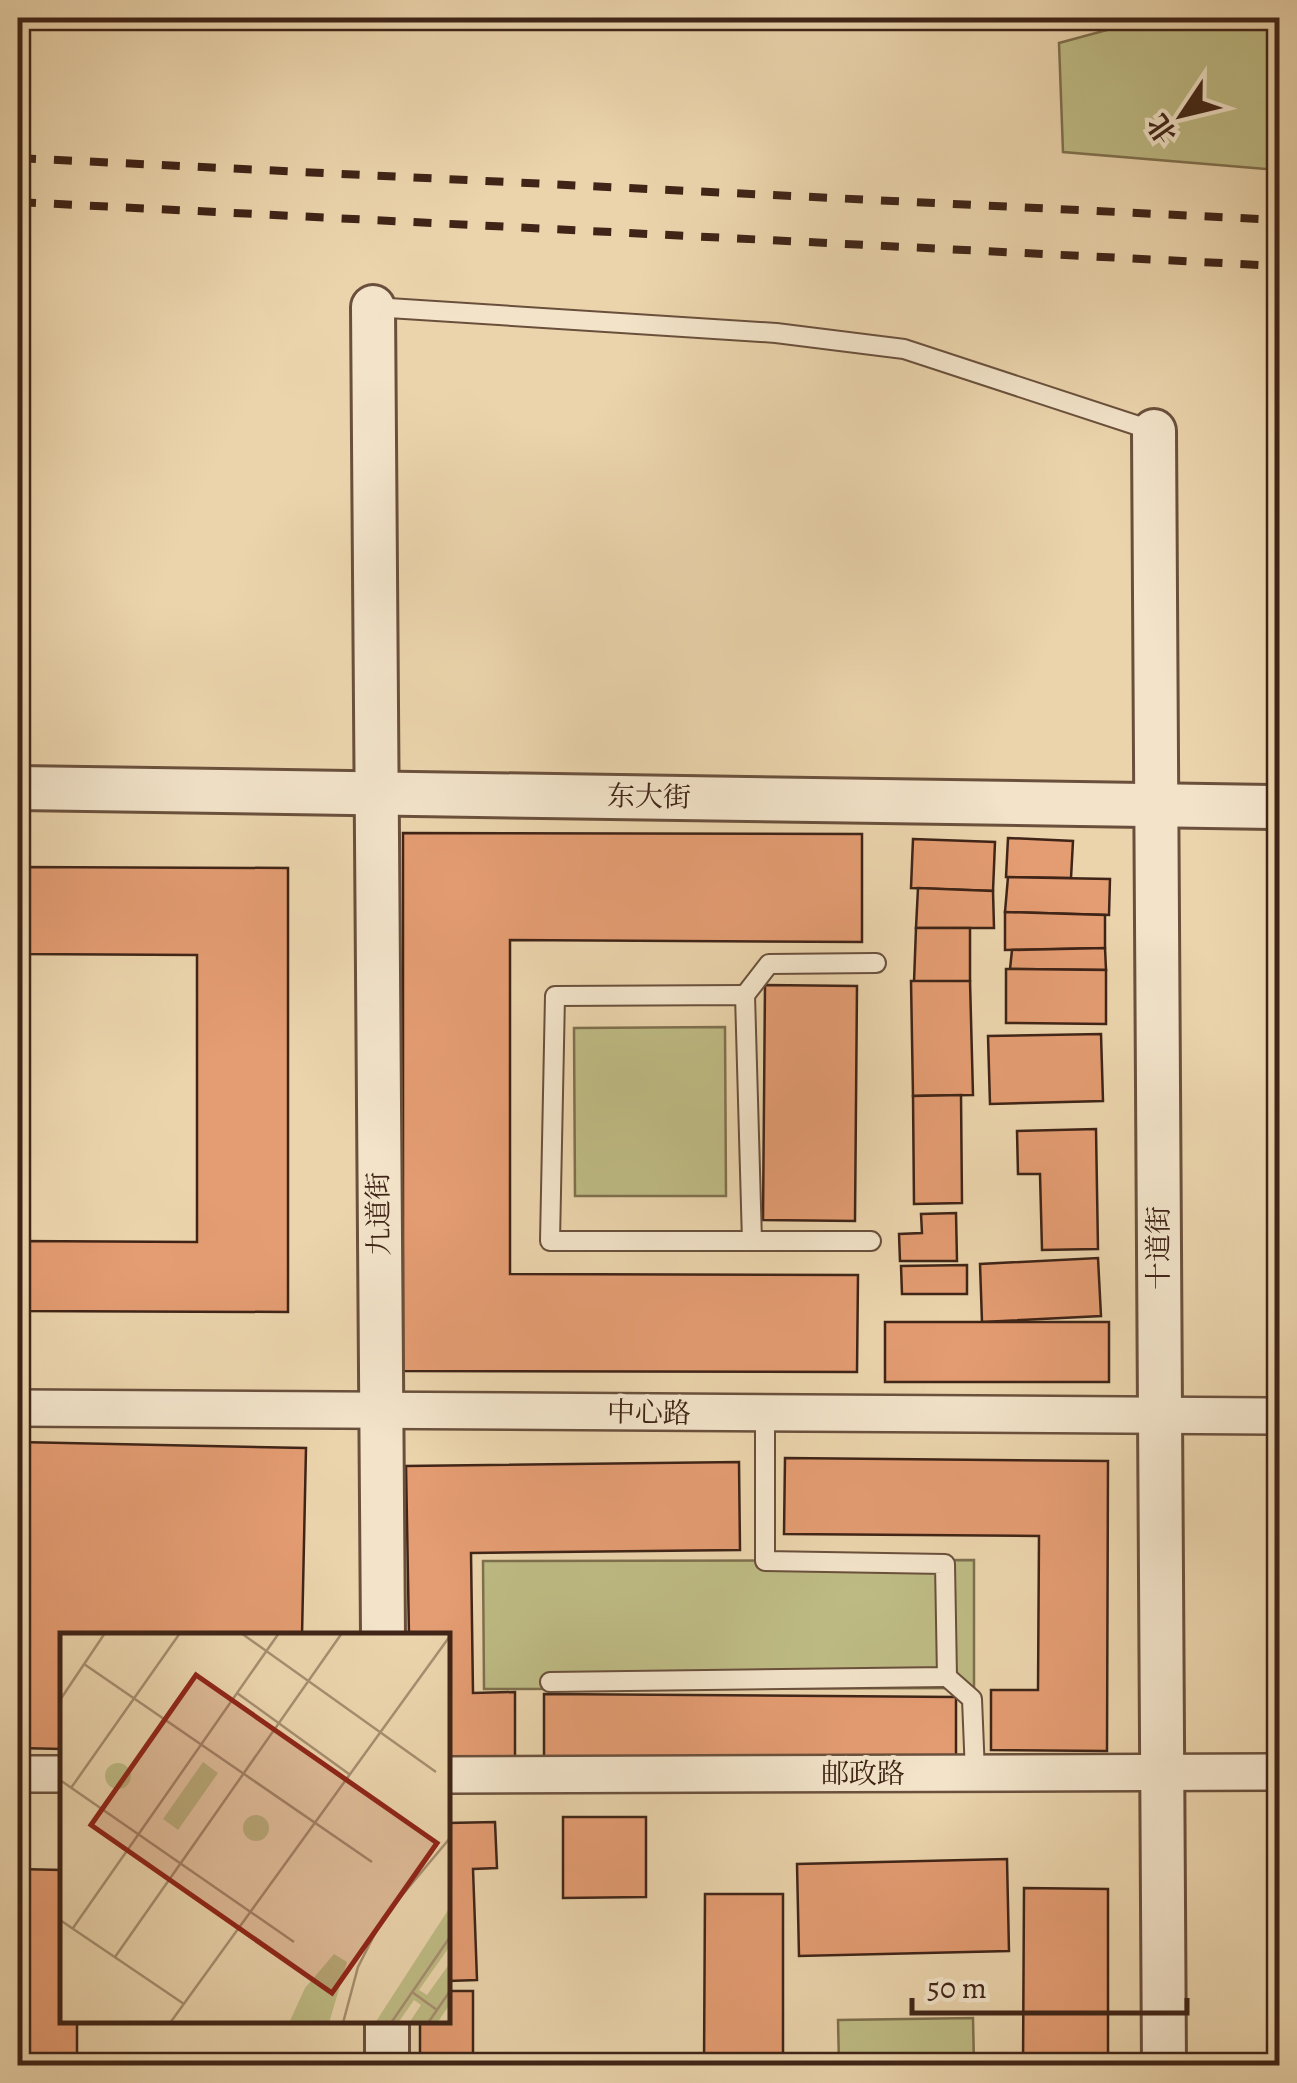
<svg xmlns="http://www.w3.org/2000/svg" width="1297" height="2083" viewBox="0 0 1297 2083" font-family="Alegreya,'Noto Serif SC',serif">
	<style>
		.green { fill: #bebb84; stroke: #7e704e; stroke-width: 2.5 }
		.building { fill: #e49c72; stroke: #3f2417; stroke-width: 2.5 }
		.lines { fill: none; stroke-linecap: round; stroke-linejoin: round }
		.service-casing { stroke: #6a503c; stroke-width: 22 }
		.minor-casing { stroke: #6a503c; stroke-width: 40 }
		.tertiary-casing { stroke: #6a503c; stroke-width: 48 }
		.service { stroke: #f2e3c9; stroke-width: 18 }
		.minor { stroke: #f2e3c9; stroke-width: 35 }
		.tertiary { stroke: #f2e3c9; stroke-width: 42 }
		.rail { stroke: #3f2417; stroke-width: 8; stroke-dasharray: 18 18; stroke-linecap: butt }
		.labels { text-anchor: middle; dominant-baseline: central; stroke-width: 9; stroke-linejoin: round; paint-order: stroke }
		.street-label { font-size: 28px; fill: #3f2417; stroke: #f2e3c9 }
		.inset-road { fill: none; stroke: #a68e70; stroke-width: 2.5 }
		.view { fill: #8f2418; fill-opacity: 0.15; stroke: #8f2418; stroke-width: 5 }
		.inset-edge { fill: none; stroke: #3f2417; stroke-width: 5 }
	</style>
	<rect width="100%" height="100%" fill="#ebd4ac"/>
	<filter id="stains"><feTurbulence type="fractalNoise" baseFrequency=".002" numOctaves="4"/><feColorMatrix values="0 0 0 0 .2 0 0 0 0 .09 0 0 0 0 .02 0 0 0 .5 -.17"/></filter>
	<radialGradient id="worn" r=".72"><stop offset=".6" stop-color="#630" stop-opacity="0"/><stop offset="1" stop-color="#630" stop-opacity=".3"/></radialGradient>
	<g class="green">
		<path d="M1151,18H1279V170L1063,152L1059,43Z"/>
		<path d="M725,1027L726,1196H575L574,1028Z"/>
		<path d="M974,1560V1688L484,1689L483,1561Z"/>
		<path d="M973,2018L974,2065H839L838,2020Z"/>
	</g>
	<g class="building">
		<path d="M403,833L862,834V942L510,940V1274L858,1275L857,1372L403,1371Z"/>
		<path d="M1008,838L1073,841L1071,878L1006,877Z"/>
		<path d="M913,839L995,842L993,891L911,888Z"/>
		<path d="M18,867L288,868V1312L18,1311V1241L197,1242V955L18,954Z"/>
		<path d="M1008,877L1110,879L1109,915L1005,912Z"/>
		<path d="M918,888L993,891L994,928H916Z"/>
		<path d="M1005,912L1105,915V948L1005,950Z"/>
		<path d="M916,928H970V981L914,982Z"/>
		<path d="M1105,948L1106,970L1010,969L1012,950Z"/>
		<path d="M1006,969L1106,970V1024L1006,1023Z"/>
		<path d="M911,981H970L973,1095L913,1096Z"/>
		<path d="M765,985L857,986L855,1221L763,1220Z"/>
		<path d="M18,1029H29L28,1147H18Z"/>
		<path d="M1101,1034L1103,1101L990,1104L988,1036Z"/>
		<path d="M961,1095L962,1203L914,1204L913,1096Z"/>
		<path d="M1096,1129L1098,1249L1042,1250L1040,1174H1018L1017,1131Z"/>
		<path d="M956,1213L957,1261H900L899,1234L922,1233L921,1214Z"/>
		<path d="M1098,1258L1101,1316L982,1322L980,1264Z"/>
		<path d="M967,1265V1294H902L901,1266Z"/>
		<rect x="885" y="1322" width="224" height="60"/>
		<path d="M18,1442L306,1448L302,1636H62V1749L18,1748Z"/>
		<path d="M785,1458L1108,1461L1107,1751L991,1750V1690H1038L1039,1536L784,1534Z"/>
		<path d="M739,1462L740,1550L471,1553L473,1693L515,1692V1757H448V1636H409L406,1466Z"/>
		<path d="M544,1694L956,1697V1759L544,1757Z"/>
		<path d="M563,1817H646V1897L563,1898Z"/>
		<path d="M495,1822L497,1868L473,1869L477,1980L448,1981V1823Z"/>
		<path d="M1007,1859L1009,1951L799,1956L797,1864Z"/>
		<path d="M18,1869L62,1870V2020H77V2066H18Z"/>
		<path d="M1024,1888L1108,1889V2066H1023Z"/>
		<path d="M705,1894H783V2066H704Z"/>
		<path d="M448,1991H473V2066H420V2020H448Z"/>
	</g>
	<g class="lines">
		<defs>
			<g id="service">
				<path d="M373,307L776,333L904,349L1154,431"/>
				<path d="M745,995L769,964L876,963"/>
				<path d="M752,1241L745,995L555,996L550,1241H871"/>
				<path d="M947,1677L972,1699L975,1773"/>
				<path d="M550,1682L947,1677L945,1564L765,1561V1414"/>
			</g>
			<g id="minor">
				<path d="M18,1408L1280,1416"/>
				<path d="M18,1774H62"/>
				<path d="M448,1775L1280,1772"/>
			</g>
			<g id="tertiary">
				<path d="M373,307L383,1636"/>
				<path d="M1154,431L1164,2066"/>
				<path d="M18,788L1280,807"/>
				<path d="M387,2020V2066"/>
			</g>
		</defs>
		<use href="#service" class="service-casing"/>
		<use href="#minor" class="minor-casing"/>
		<use href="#tertiary" class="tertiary-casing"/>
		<use href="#service" class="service"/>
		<use href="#minor" class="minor"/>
		<use href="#tertiary" class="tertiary"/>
		<g class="rail">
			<path d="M18,158L1280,220"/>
			<path d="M18,202L1280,266"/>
		</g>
	</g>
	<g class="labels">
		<g class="street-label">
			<text transform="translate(649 797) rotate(1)">东大街</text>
			<text transform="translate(379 1214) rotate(-91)">九道街</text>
			<text transform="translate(1159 1248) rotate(-90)">十道街</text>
			<text transform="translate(649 1413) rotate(1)">中心路</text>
			<text x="863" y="1774">邮政路</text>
		</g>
	</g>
	<g transform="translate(60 1633)">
		<rect width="390" height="390" fill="#ebd4ac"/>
		<path d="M143,129L158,140L118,197L103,186ZM45 143a13 13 0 1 1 26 0a13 13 0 1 1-26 0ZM183 195a13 13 0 1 1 26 0a13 13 0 1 1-26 0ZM390,274V313L359,357L367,362L390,330V371L377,390H349L361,372L354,367L338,390H315ZM274,321L287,329L269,390H229L245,355Z" fill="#bebb84"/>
		<path class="inset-road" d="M181,0L376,139M24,31L312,229M177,60L289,141M0,67L45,0M0,147L234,309M11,155L120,0M0,287L124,371M13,295L219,0M55,324L282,0M352,359L377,377M110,390L390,3M283,390L298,334L323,285L390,205M331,390L390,304M368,390L390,358"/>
		<path class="view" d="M136,42L377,210L272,360L31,192Z"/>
		<rect width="390" height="390" class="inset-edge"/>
	</g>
	<rect width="1297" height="2083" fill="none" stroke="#ebd4ac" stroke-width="60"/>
	<rect x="20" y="20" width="1257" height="2043" fill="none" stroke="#3f2417" stroke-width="5"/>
	<rect x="30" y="30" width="1237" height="2023" fill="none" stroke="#3f2417" stroke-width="2.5"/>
	<g transform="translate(1182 115) rotate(235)" stroke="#f2e3c9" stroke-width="8" paint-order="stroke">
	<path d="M0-8L18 38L0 25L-18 38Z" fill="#3f2417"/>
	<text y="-15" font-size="28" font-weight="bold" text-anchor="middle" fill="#3f2417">北</text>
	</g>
	<path d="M912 1998v15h275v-15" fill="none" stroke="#3f2417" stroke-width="5"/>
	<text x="927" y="1998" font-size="30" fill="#3f2417" stroke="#f2e3c9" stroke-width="8" paint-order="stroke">50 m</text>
	<rect width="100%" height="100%" filter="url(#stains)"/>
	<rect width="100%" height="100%" fill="url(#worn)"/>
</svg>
